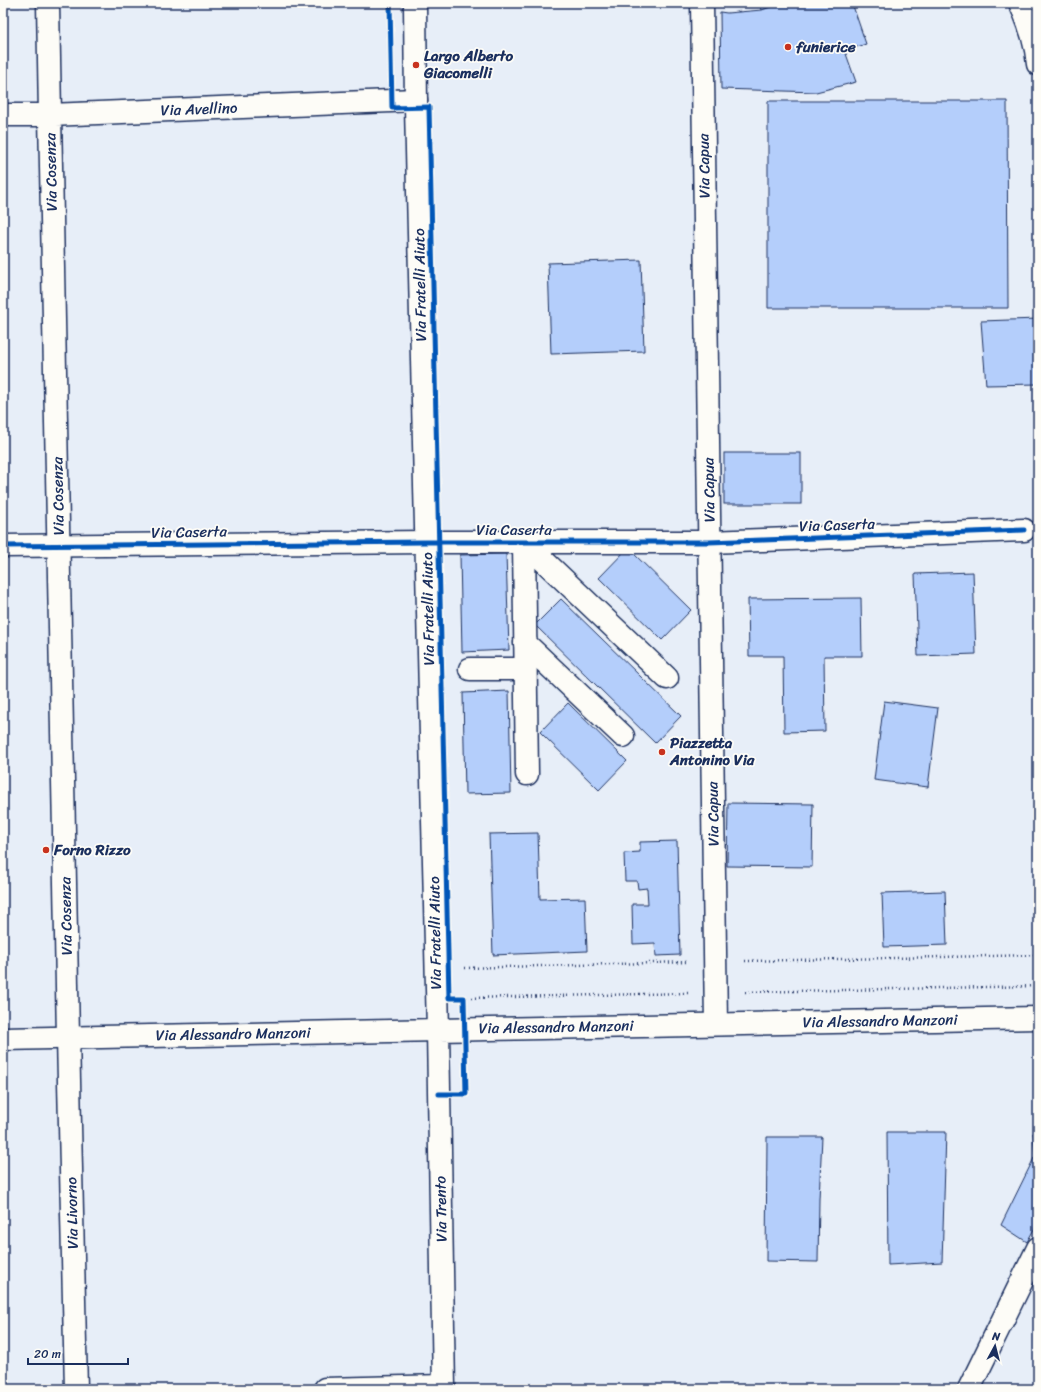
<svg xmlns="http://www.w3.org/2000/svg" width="1041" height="1392" viewBox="0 0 1041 1392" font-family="Sriracha,sans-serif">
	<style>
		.building { fill: #b4cefb; stroke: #1b2f5e }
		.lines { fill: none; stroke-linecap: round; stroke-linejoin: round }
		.street-casing { stroke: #1b2f5e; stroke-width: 25 }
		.secondary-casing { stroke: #1b2f5e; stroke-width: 25 }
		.path { stroke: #1b2f5e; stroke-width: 2.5; stroke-dasharray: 1 3; stroke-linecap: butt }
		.street { stroke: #fdfcf7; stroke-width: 22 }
		.secondary { stroke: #fdfcf7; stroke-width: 22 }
		.cycleway-casing { stroke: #fdfcf7; stroke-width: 8 }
		.cycleway { stroke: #0057b8; stroke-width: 5 }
		.poi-dot { fill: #c8321e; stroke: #fdfcf7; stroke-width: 1.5 }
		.labels { text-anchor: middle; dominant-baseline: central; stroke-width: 3.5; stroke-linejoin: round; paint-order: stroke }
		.poi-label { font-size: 15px; font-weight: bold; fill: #1b2f5e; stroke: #fdfcf7; text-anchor: start }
		.street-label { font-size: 15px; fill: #1b2f5e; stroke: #fdfcf7 }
	</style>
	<rect width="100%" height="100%" fill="#e7eef8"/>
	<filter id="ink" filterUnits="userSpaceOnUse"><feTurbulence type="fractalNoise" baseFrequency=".025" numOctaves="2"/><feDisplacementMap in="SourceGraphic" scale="8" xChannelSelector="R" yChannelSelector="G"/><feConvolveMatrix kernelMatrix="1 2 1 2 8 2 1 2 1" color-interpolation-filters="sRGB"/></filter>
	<g filter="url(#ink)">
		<g class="building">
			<path d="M760,3H782L762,10Z"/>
			<path d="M782,3H852L866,44L845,51L856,82L816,92L721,89L720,12L727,13L762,10Z"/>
			<path d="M768,101H1007L1008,308H768Z"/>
			<path d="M641,260L644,351L551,354L548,263Z"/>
			<path d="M1038,319V384L986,385L981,321Z"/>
			<rect x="724" y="453" width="77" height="51"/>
			<path d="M628,548L691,610L662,640L599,578Z"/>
			<path d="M506,554L509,650L462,652L460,555Z"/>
			<path d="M973,572L976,654L918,656L915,574Z"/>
			<path d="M861,598L862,656H824L825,731L784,732L783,656H749L748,599Z"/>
			<path d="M561,599L681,716L655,743L535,625Z"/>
			<path d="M509,691L511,793L465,794L463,693Z"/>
			<path d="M884,701L938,708L928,787L874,780Z"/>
			<path d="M568,703L627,761L599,790L540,732Z"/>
			<path d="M728,803L813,804L812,867L727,866Z"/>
			<path d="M538,833L540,899L585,898L587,951L493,955L489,834Z"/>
			<path d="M677,841L680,955L656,956L655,943L633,944L632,904H648L647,888L638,889L637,881H625L624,853L640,852V842Z"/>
			<path d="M945,891L947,945L884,947L882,893Z"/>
			<path d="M887,1132H946L942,1262L888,1265Z"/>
			<path d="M1033,1133H1038V1222L1027,1242L1001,1225L1035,1156Z"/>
			<path d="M767,1137H822L819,1199L818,1262L766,1261Z"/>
		</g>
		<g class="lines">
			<defs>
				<g id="street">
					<path d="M702,3L716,1024"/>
					<path d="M1020,3C1029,22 1036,43 1038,64"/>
					<path d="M3,115H50L48,3"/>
					<path d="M524,542L527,774"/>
					<path d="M524,542L667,678"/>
					<path d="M3,546L426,542H709L1024,530"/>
					<path d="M525,643L623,736"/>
					<path d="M470,669H525"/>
					<path d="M68,1037L76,1389"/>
					<path d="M325,1389L444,1386"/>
					<path d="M444,1389L438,1030L1038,1018"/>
					<path d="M969,1389L1038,1248"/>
				</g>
				<g id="secondary">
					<path d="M68,1037L50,115L416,100"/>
					<path d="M3,1039L438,1030L416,107L415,3"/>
				</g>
			</defs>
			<use href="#street" class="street-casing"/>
			<use href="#secondary" class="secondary-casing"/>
			<g class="path">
				<path d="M738,3L739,12"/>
				<path d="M745,961L1038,955"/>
				<path d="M465,968L688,962"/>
				<path d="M745,992L1038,986"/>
				<path d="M467,998L688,993"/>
			</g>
			<use href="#street" class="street"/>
			<use href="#secondary" class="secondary"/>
			<defs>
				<g id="cycleway">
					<path d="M390,3L392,108L429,107L449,998H464L466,1094H439"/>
					<path d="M3,546L426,542H709L1024,530"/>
				</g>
			</defs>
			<use href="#cycleway" class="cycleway-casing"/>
			<use href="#cycleway" class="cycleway"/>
		</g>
	</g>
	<g class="poi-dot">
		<circle cx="788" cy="47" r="4"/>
		<circle cx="416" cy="65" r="4"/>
		<circle cx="662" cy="752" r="4"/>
		<circle cx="46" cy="850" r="4"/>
	</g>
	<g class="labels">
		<g class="poi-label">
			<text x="796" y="47">funierice</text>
			<text x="424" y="56">Largo Alberto<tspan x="424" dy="17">Giacomelli</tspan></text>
			<text x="670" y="743">Piazzetta<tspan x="670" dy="17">Antonino Via</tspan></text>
			<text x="54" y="850">Forno Rizzo</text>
		</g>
		<g class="street-label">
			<text transform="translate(199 109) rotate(-2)">Via Avellino</text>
			<text transform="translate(704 166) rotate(-91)">Via Capua</text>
			<text transform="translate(51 172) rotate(-91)">Via Cosenza</text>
			<text transform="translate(420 285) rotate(-91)">Via Fratelli Aiuto</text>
			<text transform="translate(709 490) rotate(-91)">Via Capua</text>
			<text transform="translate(58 496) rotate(-91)">Via Cosenza</text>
			<text transform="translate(837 525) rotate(-2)">Via Caserta</text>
			<text x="514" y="530">Via Caserta</text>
			<text transform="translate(189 532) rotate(-1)">Via Caserta</text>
			<text transform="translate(428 609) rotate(-91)">Via Fratelli Aiuto</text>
			<text transform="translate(713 814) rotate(-91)">Via Capua</text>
			<text transform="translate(66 916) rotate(-91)">Via Cosenza</text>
			<text transform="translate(435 933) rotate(-91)">Via Fratelli Aiuto</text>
			<text transform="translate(880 1021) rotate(-1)">Via Alessandro Manzoni</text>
			<text transform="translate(556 1027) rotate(-1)">Via Alessandro Manzoni</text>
			<text transform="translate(233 1034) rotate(-1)">Via Alessandro Manzoni</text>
			<text transform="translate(441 1209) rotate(-91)">Via Trento</text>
			<text transform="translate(72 1213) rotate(-91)">Via Livorno</text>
		</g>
	</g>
	<rect width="1041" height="1392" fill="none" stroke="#fdfcf7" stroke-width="16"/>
	<rect x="8" y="8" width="1025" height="1376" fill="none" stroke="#1b2f5e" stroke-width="1.5" filter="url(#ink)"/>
	<g transform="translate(995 1346) rotate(7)" stroke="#fdfcf7" stroke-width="3" paint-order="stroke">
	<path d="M0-3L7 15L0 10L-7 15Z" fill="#1b2f5e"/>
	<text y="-6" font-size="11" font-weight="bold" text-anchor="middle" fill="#1b2f5e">N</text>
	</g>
	<path d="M28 1358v6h100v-6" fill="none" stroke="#1b2f5e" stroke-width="2"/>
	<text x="34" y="1358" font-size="12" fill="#1b2f5e" stroke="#fdfcf7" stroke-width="3" paint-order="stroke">20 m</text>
</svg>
